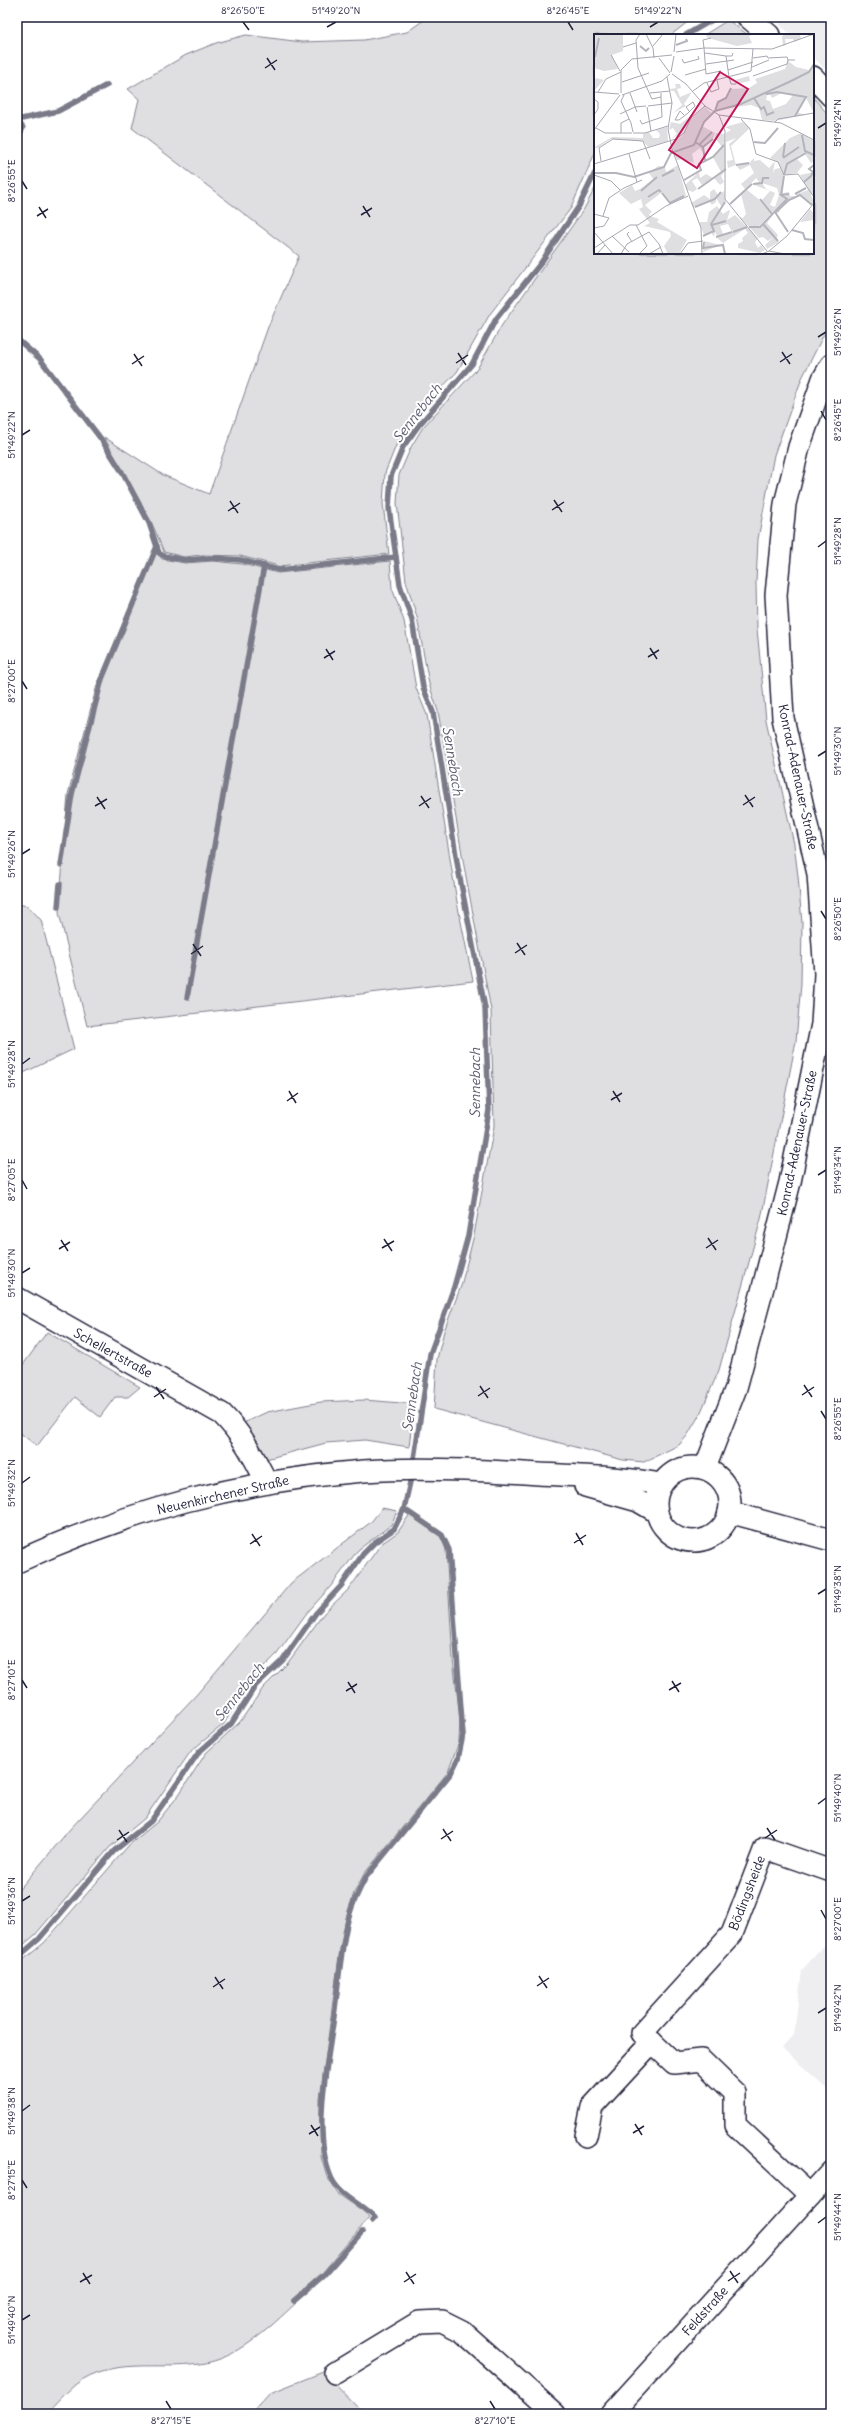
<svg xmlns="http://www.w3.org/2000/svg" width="848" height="2431" viewBox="0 0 848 2431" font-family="Delius,sans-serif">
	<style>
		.built { fill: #eeeef1 }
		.green { fill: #dfdfe2; stroke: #80808e }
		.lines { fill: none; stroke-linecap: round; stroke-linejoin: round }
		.stream { stroke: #7a7a88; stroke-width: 5.5 }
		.minor-casing { stroke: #22223b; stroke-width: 24 }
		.minor { stroke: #fff; stroke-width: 21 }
		.ticks { fill: none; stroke: #22223b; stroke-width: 1.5 }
		.labels { text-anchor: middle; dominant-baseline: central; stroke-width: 4; stroke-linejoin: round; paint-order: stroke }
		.street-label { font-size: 13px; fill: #22223b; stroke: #fff }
		.water-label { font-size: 14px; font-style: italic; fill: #5c5c6f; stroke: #fff }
		.inset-river { fill: none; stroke: #b4b4bc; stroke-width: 2 }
		.inset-road { fill: none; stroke: #a7a7b1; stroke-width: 1 }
		.view { fill: #c2185b; fill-opacity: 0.15; stroke: #c2185b; stroke-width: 2 }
		.inset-edge { fill: none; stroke: #22223b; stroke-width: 2 }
		.neatline { fill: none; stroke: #22223b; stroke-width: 1.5 }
		.ticks-label { font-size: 10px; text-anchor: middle; fill: #22223b }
	</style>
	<rect width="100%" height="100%" fill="#fff"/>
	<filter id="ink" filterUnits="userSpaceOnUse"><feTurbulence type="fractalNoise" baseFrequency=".025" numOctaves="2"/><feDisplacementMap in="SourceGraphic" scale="8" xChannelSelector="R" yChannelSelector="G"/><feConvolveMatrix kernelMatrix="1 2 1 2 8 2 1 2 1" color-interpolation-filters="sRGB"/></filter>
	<g filter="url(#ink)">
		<g class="built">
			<path d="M772,17H831V75L813,57V35H791Z"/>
			<path d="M831,1938V2092L782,2048L794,2035L802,1970Z"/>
		</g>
		<g class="green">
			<path d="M428,17H694L671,35H595V153L571,208L490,314L457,372L428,402L397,443L385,473L383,504L389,554L279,566L240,556L201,555L184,557L164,552L151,521L104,437L163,475L209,494L268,327L299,256L132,128L139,99L128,89L186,55L216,43L246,35L302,42L364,40L407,32Z"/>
			<path d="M728,20L748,35H704Z"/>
			<path d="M813,97L831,118V320L802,378L774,455L758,539L756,583L757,629L766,720L794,844L798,876L802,923L801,984L796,1041L761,1219L719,1370L700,1414L687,1436L679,1445L644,1462L623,1460L434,1409L437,1359L444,1331L461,1286L474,1235L494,1126L491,1010L464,866L438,711L429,684L417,617L406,581L397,503L399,475L411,447L423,427L477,369L502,325L584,209L595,188V253H813Z"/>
			<path d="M154,549L162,559L185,563L213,561L242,564L278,573L390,561L392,588L404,621L416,688L427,715L457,902L473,981L87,1026L59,913L68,794L97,685Z"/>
			<path d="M17,904L28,906L41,920L74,1049L17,1076Z"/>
			<path d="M47,1332L140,1387L128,1397H115L100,1417L75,1397L37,1446L20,1433L17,1437V1373Z"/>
			<path d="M364,1400L414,1404L409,1447L365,1440L326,1443L266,1459L241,1424L267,1412L321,1402Z"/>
			<path d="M382,1508L397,1511L391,1525L358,1550L331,1586L306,1614L277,1654L250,1681L224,1724L191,1751L145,1818L110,1847L35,1935L17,1950V1892L70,1829L197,1694L291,1583L371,1522Z"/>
			<path d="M410,1514L442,1535L446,1550L453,1659L460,1719L459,1742L448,1772L364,1874L354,1893L347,1914L340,1949L320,2098L321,2157L327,2177L338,2194L363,2211L369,2218L322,2273L291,2300L296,2303C269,2328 238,2359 200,2364C160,2370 111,2357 76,2384C65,2393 56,2404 46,2414H17V1965L44,1943L129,1845L157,1822L178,1796L206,1753L240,1722L263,1688L287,1664L324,1613L349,1589L381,1544L398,1532Z"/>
			<path d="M323,2372L364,2414H251L270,2393Z"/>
		</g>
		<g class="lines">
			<g class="stream">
				<path d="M686,35L717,17"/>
				<path d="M17,139L23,128L17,120L58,111L107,85"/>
				<path d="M17,339L40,359L101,439L122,472L149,523L159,553L164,556L185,560L213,558L241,560L279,570L396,557"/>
				<path d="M61,865L72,794L102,679L157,546"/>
				<path d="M58,907L60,884"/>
				<path d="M187,998L264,566"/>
				<path d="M413,1465L430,1354L454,1287L468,1236L489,1110L485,1008L458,868L433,712L423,687L412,620L400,585L389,508L391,476L403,447L419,425L472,364L496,319L540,264L579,206L595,173"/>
				<path d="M17,1958L39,1939L114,1851L151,1821L199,1752L231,1724L256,1685L283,1660L316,1613L341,1586L363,1554L375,1542L394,1529L404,1509L412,1473"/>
				<path d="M372,2221L375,2218C361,2203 339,2196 331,2177C311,2130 329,2058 335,2009C339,1978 341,1946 349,1916C353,1902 359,1890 366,1877L451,1773L458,1759L463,1735L449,1550L442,1535L404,1509"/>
				<path d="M294,2301L324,2275L362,2232"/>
			</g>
			<defs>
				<g id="minor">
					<path d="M748,17L769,35"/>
					<path d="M813,77L831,96"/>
					<path d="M17,1298L222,1414C242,1434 254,1457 267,1483"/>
					<circle cx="693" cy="1504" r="37"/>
					<path d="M705,1468L736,1388L760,1299L790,1182L822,1024L825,974L818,874L783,718L776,595L785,504L799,447L823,379L831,365"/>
					<path d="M585,1486L638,1501L657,1512"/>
					<path d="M729,1512L831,1540"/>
					<path d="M17,1562C125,1511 245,1480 364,1471C422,1467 481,1470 539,1474C580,1476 621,1477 661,1484"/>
					<path d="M586,2136L592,2107L652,2042"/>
					<path d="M810,2195L735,2125V2093L701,2060L674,2063L642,2033L732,1934L765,1848L831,1871"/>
					<path d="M335,2373L419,2322L442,2321L462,2331L555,2414"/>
					<path d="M611,2414L831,2172"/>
				</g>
			</defs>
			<use href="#minor" class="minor-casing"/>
			<use href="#minor" class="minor"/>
		</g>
	</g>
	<path class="ticks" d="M243,22L249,30M568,22L573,30M327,27L336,22M650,27L658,22M267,58L275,70M265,68L277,60M818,128L826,123M22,181L27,189M363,206L370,217M39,207L46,218M361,215L372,208M37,216L48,209M818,337L826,332M782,352L790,364M458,353L466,365M134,354L142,366M780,362L792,354M456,363L468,355M132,364L144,356M821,411L826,420M22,435L30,430M554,500L562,512M230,501L238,513M552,510L564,502M228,511L240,503M818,547L826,541M650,648L657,659M326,649L333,660M648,657L659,650M324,658L335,651M22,681L27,689M818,756L826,751M745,795L753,807M421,796L429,808M97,797L105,809M743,805L755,797M95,806L107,799M419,806L431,798M22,854L30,849M821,911L826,919M517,943L525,955M193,944L201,956M515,953L527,945M191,954L203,946M22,1064L30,1058M289,1091L296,1103M613,1091L620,1102M611,1100L622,1093M287,1101L298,1093M818,1175L826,1170M22,1180L27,1189M708,1238L716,1250M384,1239L392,1251M61,1240L68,1251M382,1248L394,1241M706,1248L718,1240M59,1249L70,1242M22,1273L30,1268M804,1385L812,1397M480,1386L488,1398M156,1387L164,1399M802,1395L814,1387M478,1396L490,1388M154,1397L166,1389M821,1411L826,1419M22,1483L30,1477M576,1533L583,1545M252,1534L260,1546M574,1543L586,1535M250,1544L262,1536M818,1594L826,1589M22,1680L27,1688M672,1681L679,1692M348,1682L355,1693M669,1690L681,1683M346,1691L357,1684M818,1804L826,1798M767,1828L775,1840M443,1829L451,1841M119,1830L127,1842M765,1838L777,1830M441,1839L453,1831M117,1840L129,1832M22,1901L30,1896M821,1910L826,1919M539,1976L547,1988M215,1977L223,1989M537,1986L549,1978M213,1987L225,1979M818,2013L826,2008M22,2111L30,2105M635,2124L642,2135M311,2125L318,2136M633,2133L644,2126M309,2134L320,2127M22,2180L27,2188M818,2223L826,2217M730,2271L738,2283M406,2272L414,2284M83,2273L90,2284M728,2281L740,2273M80,2282L92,2275M404,2282L416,2274M22,2320L30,2315M166,2401L171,2409M490,2401L495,2409"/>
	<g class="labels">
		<g class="street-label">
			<text transform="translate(798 777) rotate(78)">Konrad-Adenauer-Straße</text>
			<text transform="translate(797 1143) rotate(-78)">Konrad-Adenauer-Straße</text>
			<text transform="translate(113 1353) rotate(29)">Schellertstraße</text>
			<text transform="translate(223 1495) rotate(-13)">Neuenkirchener Straße</text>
			<text transform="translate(747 1893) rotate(-69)">Bödingsheide</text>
			<text transform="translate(705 2311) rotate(-48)">Feldstraße</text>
		</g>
		<g class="water-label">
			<text transform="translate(417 413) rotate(-52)">Sennebach</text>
			<text transform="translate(453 761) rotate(81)">Sennebach</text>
			<text transform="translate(475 1083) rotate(-90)">Sennebach</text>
			<text transform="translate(412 1397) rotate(-82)">Sennebach</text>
			<text transform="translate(239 1692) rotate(-51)">Sennebach</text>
		</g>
	</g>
	<g transform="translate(594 34)">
		<rect width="220" height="220" fill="#fff"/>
		<path d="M0,0H29V17L18,21L24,35L10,37L0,34ZM111,0H161L155,2L158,9L143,12L114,4ZM192,0H206L207,5L200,8L199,5H191L192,11L189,12L188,2ZM194,27L202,33L215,36L220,30V79L212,64L203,78L211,81L181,87L168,86L165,74L157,71L121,76L124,68L133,64L137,55L155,54L163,49L161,45L191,35ZM188,59L199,61L192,70L179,75L176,67L172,66L173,61L176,60L178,64ZM155,42L156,47L142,50L141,46ZM2,44L10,46L0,57V46ZM81,50H86L87,54L83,55L86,63L98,58L90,70L92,72L79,79L88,71L80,57H77L76,55L82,54ZM111,73L118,79L108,92L121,99L120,103L109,113L108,118L106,114L98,120L100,129L90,125L83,126L80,119H83L79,118L78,109L89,101L97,85ZM95,83L87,99L77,105L83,100L79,94L75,96L77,88L86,90ZM149,88L156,94L137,112L142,131L134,134L133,127L139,126L135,110L142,104L132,108V99L137,96L131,93ZM73,93L74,107L54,113L49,107L17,105L4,114H0V109L1,113L18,103L49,104V100L55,98L59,104H65L66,100L62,96ZM122,99L131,100L132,136L127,142L130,148L126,151L120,144L127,138L119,123L128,113L121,104ZM207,99L220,107V127L217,129L211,120L206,121L202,124L209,131L203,139L190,141L184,128L176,124L196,104ZM160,124V127L166,126L175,134L181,127L179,139L181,135L186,134L190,141L189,159L195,158L196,162H200L201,165L194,166L184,179L181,176L165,192H154L145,183L149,184L152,180L147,160L152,156L147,150L160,139L156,131L146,136L142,131L155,129ZM162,144L165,148L158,150L176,157L167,167L152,155ZM168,149L183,154L185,161L181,173L176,171L181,159L172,155ZM84,131L92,162L76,170L67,159L51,171L58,178L55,180L56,182L65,185L63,188L93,206L85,220H74L70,212L77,202L76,198L50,192L56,189L45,175L49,173L47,165L37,170L25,159L38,151L41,157L46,155L59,145L55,139L64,132L71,133L72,138ZM105,138L106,144L112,140L119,144L108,151L103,144L98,147L103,155L99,158L93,156L91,151ZM220,138V158L217,161L220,168L218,171L206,161H201L214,156L206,141ZM120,155L124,161L130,157L132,168L127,172L122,164V168L118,171L115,167L99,174L97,169L110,161L116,165V158ZM123,172L129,180L135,176L136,177L133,186L141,181L153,193L138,198L134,190L126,192L129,200L123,202L121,198L120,203L117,198L110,201L105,188H113L115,178ZM216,175L220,180V186L206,188ZM181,178L173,189L184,201L182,205L185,208L173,215L171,211L180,203L174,207L169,203L165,204L155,193H166ZM153,193L164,204L161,208L164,214L167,211L171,216L166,219L144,214V210L149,207L148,204L154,199L151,195L129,209L122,203ZM110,207L127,211L109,218Z" fill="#dfdfe2" fill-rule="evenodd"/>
		<path class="inset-river" d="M82,11L93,7L92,5M46,12L52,17L55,14M1,23L5,4M172,58L173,60L183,58L212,63L201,82M160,64L167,75L170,73L173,81L180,78M121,77L124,68L132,64L137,54M208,101L211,117L220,121M101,108L109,113L111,126M160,108L171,109L184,94M106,110L118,98M109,113L119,105M189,123L191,109M189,124L205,113M142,131L155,129M0,139H22L40,143L70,133L77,119L100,111L110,88L121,77L147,70L195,48L215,38L220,30M190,141L193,130L212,119M68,142L80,136M90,146L107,136L105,130L119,123L130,111M210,148L217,142L219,138L215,135L220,131M159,150L168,149L169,144H175M104,155L132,135M47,157L63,143M68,159L76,169L90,162M201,160L212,154M187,161L190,142M54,163L65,156L67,158M166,165L178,180M136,170L158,150M101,173L121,165L127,158M181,178L194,198M182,178L195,166L206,161L218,171M169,190L184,207M118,191L132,187M155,193H166L193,165L187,161L195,160M198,196L209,199L211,205L220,206M139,198L153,193M109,202L120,197L117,190L131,168M122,203L138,198M110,208L109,214L129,211L131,220"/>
		<path class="inset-road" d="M46,0L42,6L44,34L57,63M52,0L59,14L60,24M59,12L69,0M29,13L42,9M110,14L112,40L127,37M110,14L109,6L117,4M80,18L82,0M82,18L110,14L178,15L220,0M111,19L132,22M17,21L26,37M65,24L76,39M159,24L173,22L174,24L193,23L194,26H201M88,25L90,29L105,25L104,22M112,30L140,26M158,33L175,26M134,36L159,28M77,38L80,22M78,40L92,50L111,72L125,81L187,89L220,106M91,41L112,35M159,42L193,30L194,26M73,43L78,69L74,95L78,115L107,194L108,220M135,43L132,22H138L139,19M135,43L137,50H142M28,48L55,39M113,49L117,58L125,55L123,46M99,57L110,49L157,37L159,15M0,58L25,60M4,58L12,45L27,38M27,59V36L38,25L78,21M36,59L43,78M56,59L76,57M28,61L68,47L76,40M30,61L27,67L37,89L39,98M57,63L58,65L67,63V59M0,65L4,68V75L0,81M54,72L78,69M53,73L57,97M26,80L41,73L52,72M90,81L86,77L81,86H85L94,79L101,72L99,68L92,73L95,77M125,81L131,97V165L173,217M147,85L156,95L162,120L184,128L190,141L204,140L220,163M46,86L48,90L68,83L67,63M181,88L184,85L220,79M2,94L11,99H38M0,96L26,61M27,99V89L35,85M39,99H51L74,92M35,120L43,148M7,127L5,114L19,105L49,107L56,125M0,130L82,105L90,99L97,84L111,72M0,141L17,147L26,156M0,180L15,184L10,192L0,194M9,182L15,164L30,154L48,146M42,191L53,212L45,220M0,198L19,220M35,198L33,200L38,208M18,202L35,218M0,214L36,191H44L72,172L94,162M175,217L193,202L220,169M3,220L11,211M27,220L33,210L55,198L65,210L69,220M55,220L67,213M86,220L94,209L109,207M168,220L175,217L191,220"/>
		<path class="view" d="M126,38L154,55L103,134L75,116Z"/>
		<rect width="220" height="220" class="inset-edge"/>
	</g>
	<rect width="848" height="2431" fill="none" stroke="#fff" stroke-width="44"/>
	<rect x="22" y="22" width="804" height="2387" class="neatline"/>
	<g class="ticks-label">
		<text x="243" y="14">8°26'50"E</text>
		<text x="336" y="14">51°49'20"N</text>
		<text x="568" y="14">8°26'45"E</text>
		<text x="658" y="14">51°49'22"N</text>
		<text transform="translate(837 123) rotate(-90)" y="4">51°49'24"N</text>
		<text transform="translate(11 181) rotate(-90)" y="4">8°26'55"E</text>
		<text transform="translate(837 332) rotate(-90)" y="4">51°49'26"N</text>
		<text transform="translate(837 420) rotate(-90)" y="4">8°26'45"E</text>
		<text transform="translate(11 435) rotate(-90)" y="4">51°49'22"N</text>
		<text transform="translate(837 541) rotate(-90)" y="4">51°49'28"N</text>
		<text transform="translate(11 681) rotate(-90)" y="4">8°27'00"E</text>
		<text transform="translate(837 751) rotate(-90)" y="4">51°49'30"N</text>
		<text transform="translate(11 854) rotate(-90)" y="4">51°49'26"N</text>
		<text transform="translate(837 919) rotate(-90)" y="4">8°26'50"E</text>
		<text transform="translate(11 1064) rotate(-90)" y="4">51°49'28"N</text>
		<text transform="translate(837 1170) rotate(-90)" y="4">51°49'34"N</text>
		<text transform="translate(11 1180) rotate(-90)" y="4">8°27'05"E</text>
		<text transform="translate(11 1273) rotate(-90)" y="4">51°49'30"N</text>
		<text transform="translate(837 1419) rotate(-90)" y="4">8°26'55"E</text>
		<text transform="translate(11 1483) rotate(-90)" y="4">51°49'32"N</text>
		<text transform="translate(837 1589) rotate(-90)" y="4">51°49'38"N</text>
		<text transform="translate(11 1680) rotate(-90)" y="4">8°27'10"E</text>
		<text transform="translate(837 1798) rotate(-90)" y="4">51°49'40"N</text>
		<text transform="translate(11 1901) rotate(-90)" y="4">51°49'36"N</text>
		<text transform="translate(837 1919) rotate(-90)" y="4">8°27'00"E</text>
		<text transform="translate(837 2008) rotate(-90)" y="4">51°49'42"N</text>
		<text transform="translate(11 2111) rotate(-90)" y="4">51°49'38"N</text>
		<text transform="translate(11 2180) rotate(-90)" y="4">8°27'15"E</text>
		<text transform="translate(837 2217) rotate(-90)" y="4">51°49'44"N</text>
		<text transform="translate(11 2320) rotate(-90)" y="4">51°49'40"N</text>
		<text x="171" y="2424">8°27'15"E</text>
		<text x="495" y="2424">8°27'10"E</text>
	</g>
</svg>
